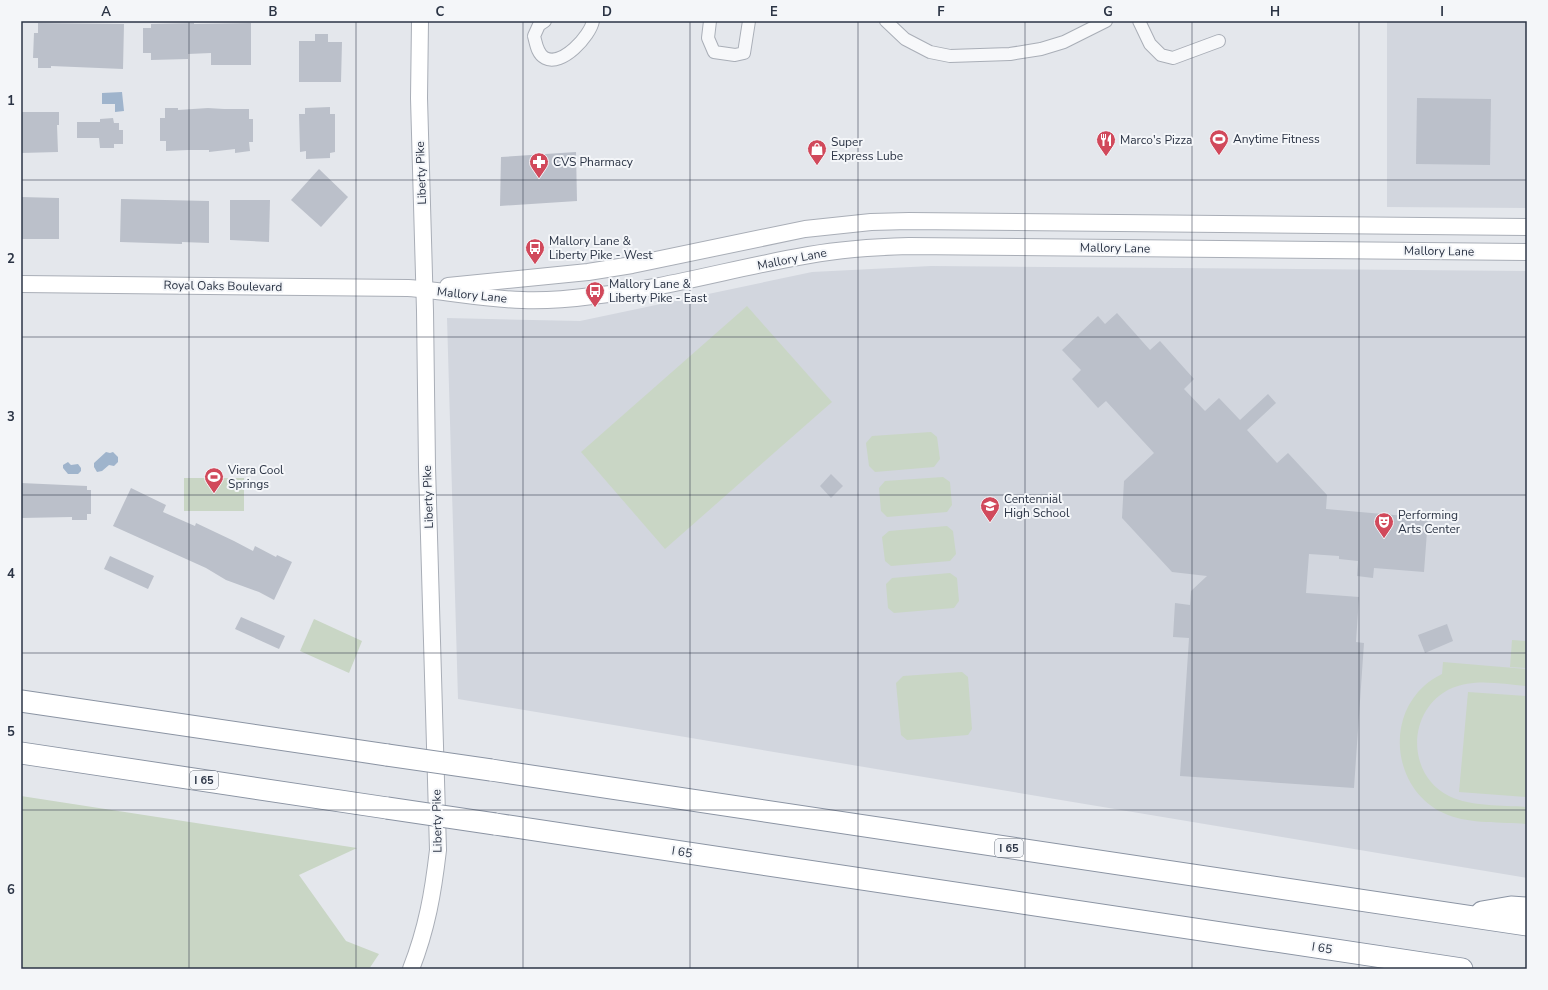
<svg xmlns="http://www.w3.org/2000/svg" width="1548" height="990" viewBox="0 0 1548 990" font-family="'Nunito Sans',sans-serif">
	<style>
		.built { fill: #d2d6de }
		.green { fill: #c9d6c5 }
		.water { fill: #9fb4cc }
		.building { fill: #bbc0ca }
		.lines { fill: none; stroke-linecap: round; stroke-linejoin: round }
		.street-casing { stroke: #a9aeb7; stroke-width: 14 }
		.secondary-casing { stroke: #a9aeb7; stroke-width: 18 }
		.highway-casing { stroke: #8b94a3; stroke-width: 23 }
		.street { stroke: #f7f8fa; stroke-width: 12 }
		.secondary { stroke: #fff; stroke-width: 16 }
		.highway { stroke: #fff; stroke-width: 21 }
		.highway-bridge-casing { stroke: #8b94a3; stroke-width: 23; stroke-linecap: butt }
		.highway-bridge { stroke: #fff; stroke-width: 21 }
		.grid { fill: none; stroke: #2b3445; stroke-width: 1; stroke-opacity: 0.55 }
		.labels { text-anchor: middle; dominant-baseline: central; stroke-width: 4; stroke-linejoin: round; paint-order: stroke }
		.shield { fill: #f4f6f9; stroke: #676e7b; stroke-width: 1 }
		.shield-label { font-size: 11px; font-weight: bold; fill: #2b3445 }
		.poi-label { font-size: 12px; fill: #2b3445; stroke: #f4f6f9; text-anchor: start }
		.street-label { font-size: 12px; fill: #2b3445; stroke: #f4f6f9 }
		.neatline { fill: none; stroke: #2b3445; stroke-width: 1.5 }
		.grid-label { font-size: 13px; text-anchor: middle; font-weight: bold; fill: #2b3445 }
	</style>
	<rect width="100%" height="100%" fill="#e4e7ec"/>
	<g class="built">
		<path d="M1387,21H1527V208L1387,207Z"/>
		<path d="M931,266L1527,271V878L458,699L447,318L580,321L812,272Z"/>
	</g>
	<g class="green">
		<path d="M747,306L832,402L665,549L581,452Z"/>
		<path d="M931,432L937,437L940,459L934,467L875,472L869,466L866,443L872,436Z"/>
		<path d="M943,477L950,482L952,505L947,512L887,517L881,511L879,488L885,481Z"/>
		<rect x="184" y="478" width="60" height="33"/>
		<path d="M947,526L953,531L956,554L950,561L891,566L885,561L882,537L889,531Z"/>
		<path d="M950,573L957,578L959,601L954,608L894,613L888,608L886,584L892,578Z"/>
		<path d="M314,619L362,641L349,673L300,651Z"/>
		<path d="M1512,640L1527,641V668L1510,667Z"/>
		<path d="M1443,662L1527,669V686C1503,684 1475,678 1452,688C1407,708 1405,774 1449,796C1472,807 1502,805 1527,807V824C1503,822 1470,824 1448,815C1396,795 1383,723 1424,686C1429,681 1436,677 1442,674Z"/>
		<path d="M962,672L968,677L972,729L968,735L907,740L901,735L896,683L903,676Z"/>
		<path d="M1468,692L1527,696V797L1459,792Z"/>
		<path d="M21,796L357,848L299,875L346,941L379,954L369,969H21Z"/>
	</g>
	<g class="water">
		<path d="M122,92L124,111L115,112V104H102V93Z"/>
		<path d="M106,452L110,453L113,452L118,457V462L114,466L109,465L102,471L97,472L94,467V463Z"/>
		<path d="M68,462L71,465L78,464L81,468V471L78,474H68L63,468V465Z"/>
	</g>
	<g class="building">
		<path d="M38,23L124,24L123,69L51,66V68H38V58H33L34,33H38Z"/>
		<path d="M194,23V24L251,23V65H211V53L188,54V59L151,60V53H143V28H151V24Z"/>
		<path d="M315,34H328V42H342L341,82H299V41H315Z"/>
		<path d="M1417,98L1491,99L1490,165L1416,164Z"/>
		<path d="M330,107V114H335V152L330,153V158L306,159V151L300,152L299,114H305V108Z"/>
		<path d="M165,108H178V110L208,108L224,109H249V119H253V142H249L250,151L235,153V149L209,152V150H188L166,151V141H160V118H165Z"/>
		<path d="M21,112H59V125H57L58,152L21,153Z"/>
		<path d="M113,118L114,123H119V130H123V144H114V148H100L99,138H77V122H100V119Z"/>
		<path d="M576,152L577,201L500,206L501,157Z"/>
		<path d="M319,169L348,197L321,227L291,200Z"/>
		<path d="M21,197L59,198V239H21Z"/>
		<path d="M121,199L209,201V243L182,242V244L120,242Z"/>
		<path d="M230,200H270L269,242L230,240Z"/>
		<path d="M1117,313L1150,350L1160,341L1194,379L1184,389L1205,411L1219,398L1240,420L1268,394L1276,403L1247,430L1277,463L1288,453L1327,495L1326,509L1428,518L1424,572L1374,568L1373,578L1357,576L1358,561L1339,559V556L1309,554L1306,593L1359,597L1356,642L1364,643L1354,788L1180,776L1189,638L1173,637L1175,603L1190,605L1191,591L1207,576L1172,572L1122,518L1124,481L1154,453L1106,401L1098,408L1072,379L1081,370L1062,350L1098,316L1105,324Z"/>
		<path d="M831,474L843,486L831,498L820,486Z"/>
		<path d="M21,483L87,486V490H91V514H87V520H72V517L21,518Z"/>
		<path d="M131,488L166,505L163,512L195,526L196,523L234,541L253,551L255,546L276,557L277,555L292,562L274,600L259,592L226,580L206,568L113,526Z"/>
		<path d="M110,556L154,576L148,589L104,569Z"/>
		<path d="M241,617L285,636L279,649L235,629Z"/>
		<path d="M1447,624L1453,641L1425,653L1418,635Z"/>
	</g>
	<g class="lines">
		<defs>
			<g id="street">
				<path d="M545,21L539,25L534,36C536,43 537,54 545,58C562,67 590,36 593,21"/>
				<path d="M710,21L708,38L714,52L735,55L744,53L749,21"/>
				<path d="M886,21L905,39L930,52L950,56L1010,54L1041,49L1064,42L1106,21"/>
				<path d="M1139,21L1150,44L1161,55L1173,58L1219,41"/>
			</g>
			<g id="secondary">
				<path d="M21,284L408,288C446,291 484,299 522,300C545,301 569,299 592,296C665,289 737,267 809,255C842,249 875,247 909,246L1527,252"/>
				<path d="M448,286L588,272L632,265L805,229L871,222L909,221L1527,227"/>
				<path d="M411,969C427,928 433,893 438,850L427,467L425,311L419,98L420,21"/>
			</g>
			<g id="highway">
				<path d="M21,701L387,755"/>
				<path d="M21,753L387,808"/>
				<path d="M491,770L1527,925"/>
				<path d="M495,824L1462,969"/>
				<path d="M1482,912L1511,907L1527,908"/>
			</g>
		</defs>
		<use href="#street" class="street-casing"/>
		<use href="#secondary" class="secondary-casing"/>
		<use href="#highway" class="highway-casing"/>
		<use href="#street" class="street"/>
		<use href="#secondary" class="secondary"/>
		<use href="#highway" class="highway"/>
		<defs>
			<g id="highway-bridge">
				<path d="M387,755L491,770"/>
				<path d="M387,808L495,824"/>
			</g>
		</defs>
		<use href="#highway-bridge" class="highway-bridge-casing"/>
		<use href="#highway-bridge" class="highway-bridge"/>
	</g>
	<path class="grid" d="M189,21V969M356,21V969M523,21V969M690,21V969M858,21V969M1025,21V969M1192,21V969M1359,21V969M21,180H1527M21,337H1527M21,495H1527M21,653H1527M21,810H1527"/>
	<defs>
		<symbol id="stadium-pin" viewBox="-11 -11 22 30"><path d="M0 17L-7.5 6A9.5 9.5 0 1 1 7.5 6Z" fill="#d1495b" stroke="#f4f6f9"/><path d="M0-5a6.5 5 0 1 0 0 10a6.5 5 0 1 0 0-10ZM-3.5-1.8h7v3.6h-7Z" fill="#fff"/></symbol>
		<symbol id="restaurant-pin" viewBox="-11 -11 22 30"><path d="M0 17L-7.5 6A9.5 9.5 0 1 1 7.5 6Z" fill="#d1495b" stroke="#f4f6f9"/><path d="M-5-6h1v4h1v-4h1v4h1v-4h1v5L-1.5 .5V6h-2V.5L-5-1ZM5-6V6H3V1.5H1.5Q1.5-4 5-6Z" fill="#fff"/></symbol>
		<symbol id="shop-pin" viewBox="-11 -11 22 30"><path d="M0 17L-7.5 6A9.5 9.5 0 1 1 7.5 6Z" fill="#d1495b" stroke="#f4f6f9"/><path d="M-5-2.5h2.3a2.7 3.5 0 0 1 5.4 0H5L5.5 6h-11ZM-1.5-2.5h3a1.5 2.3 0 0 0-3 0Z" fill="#fff"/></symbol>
		<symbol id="pharmacy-pin" viewBox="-11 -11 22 30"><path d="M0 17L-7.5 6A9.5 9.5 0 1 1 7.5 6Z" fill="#d1495b" stroke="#f4f6f9"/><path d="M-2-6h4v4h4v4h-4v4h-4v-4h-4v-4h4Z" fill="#fff"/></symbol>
		<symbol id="bus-pin" viewBox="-11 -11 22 30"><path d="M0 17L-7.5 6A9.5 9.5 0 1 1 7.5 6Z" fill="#d1495b" stroke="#f4f6f9"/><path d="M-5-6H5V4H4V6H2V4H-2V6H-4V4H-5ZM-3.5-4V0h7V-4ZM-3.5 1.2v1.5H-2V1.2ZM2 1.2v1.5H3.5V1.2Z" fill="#fff"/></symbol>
		<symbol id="school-pin" viewBox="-11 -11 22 30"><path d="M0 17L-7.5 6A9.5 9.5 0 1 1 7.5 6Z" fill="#d1495b" stroke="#f4f6f9"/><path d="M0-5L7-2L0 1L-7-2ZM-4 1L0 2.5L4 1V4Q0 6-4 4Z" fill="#fff"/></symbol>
		<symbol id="theatre-pin" viewBox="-11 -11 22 30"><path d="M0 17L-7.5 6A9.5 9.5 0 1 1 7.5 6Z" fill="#d1495b" stroke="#f4f6f9"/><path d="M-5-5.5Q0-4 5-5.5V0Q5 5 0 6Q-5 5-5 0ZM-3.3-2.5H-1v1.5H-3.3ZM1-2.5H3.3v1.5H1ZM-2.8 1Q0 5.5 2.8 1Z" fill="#fff"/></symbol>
	</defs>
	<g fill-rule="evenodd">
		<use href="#stadium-pin" x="1208" y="128" width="22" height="30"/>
		<use href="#restaurant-pin" x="1095" y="129" width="22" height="30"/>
		<use href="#shop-pin" x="806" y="138" width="22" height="30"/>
		<use href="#pharmacy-pin" x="528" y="151" width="22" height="30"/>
		<use href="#bus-pin" x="524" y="237" width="22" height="30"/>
		<use href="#bus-pin" x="584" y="280" width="22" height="30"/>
		<use href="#stadium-pin" x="203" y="466" width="22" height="30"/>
		<use href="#school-pin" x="979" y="495" width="22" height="30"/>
		<use href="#theatre-pin" x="1373" y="511" width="22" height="30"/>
	</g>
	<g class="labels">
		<g class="shield">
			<rect x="190" y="771" width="28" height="18" rx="3"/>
			<rect x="995" y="839" width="28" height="18" rx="3"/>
		</g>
		<g class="shield-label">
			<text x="204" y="780">I 65</text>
			<text x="1009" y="848">I 65</text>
		</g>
		<g class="poi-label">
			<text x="1233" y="139">Anytime Fitness</text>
			<text x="1120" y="140">Marco's Pizza</text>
			<text x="831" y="142">Super<tspan x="831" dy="14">Express Lube</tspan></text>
			<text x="553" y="162">CVS Pharmacy</text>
			<text x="549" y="241">Mallory Lane &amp;<tspan x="549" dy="14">Liberty Pike - West</tspan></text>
			<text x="609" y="284">Mallory Lane &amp;<tspan x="609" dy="14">Liberty Pike - East</tspan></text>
			<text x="228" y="470">Viera Cool<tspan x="228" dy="14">Springs</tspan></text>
			<text x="1004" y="499">Centennial<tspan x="1004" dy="14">High School</tspan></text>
			<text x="1398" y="515">Performing<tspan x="1398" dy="14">Arts Center</tspan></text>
		</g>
		<g class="street-label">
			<text transform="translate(421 173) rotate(-92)">Liberty Pike</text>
			<text transform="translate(1115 248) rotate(1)">Mallory Lane</text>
			<text transform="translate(1439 251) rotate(1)">Mallory Lane</text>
			<text transform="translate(792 259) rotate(-11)">Mallory Lane</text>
			<text transform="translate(223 286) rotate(1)">Royal Oaks Boulevard</text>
			<text transform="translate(472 295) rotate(6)">Mallory Lane</text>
			<text transform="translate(428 497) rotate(-92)">Liberty Pike</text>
			<text transform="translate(437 821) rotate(-91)">Liberty Pike</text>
			<text transform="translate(682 852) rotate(9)">I 65</text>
			<text transform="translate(1322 948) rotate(9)">I 65</text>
		</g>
	</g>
	<rect width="1548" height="990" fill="none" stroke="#f4f6f9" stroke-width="44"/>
	<rect x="22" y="22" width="1504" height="946" class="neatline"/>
	<g class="grid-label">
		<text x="106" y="16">A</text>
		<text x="273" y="16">B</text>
		<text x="440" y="16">C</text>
		<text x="607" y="16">D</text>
		<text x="774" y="16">E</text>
		<text x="941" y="16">F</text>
		<text x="1108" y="16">G</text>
		<text x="1275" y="16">H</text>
		<text x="1442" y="16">I</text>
		<text x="11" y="105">1</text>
		<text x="11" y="263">2</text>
		<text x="11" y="421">3</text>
		<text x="11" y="578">4</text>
		<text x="11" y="736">5</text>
		<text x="11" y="894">6</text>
	</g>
</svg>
